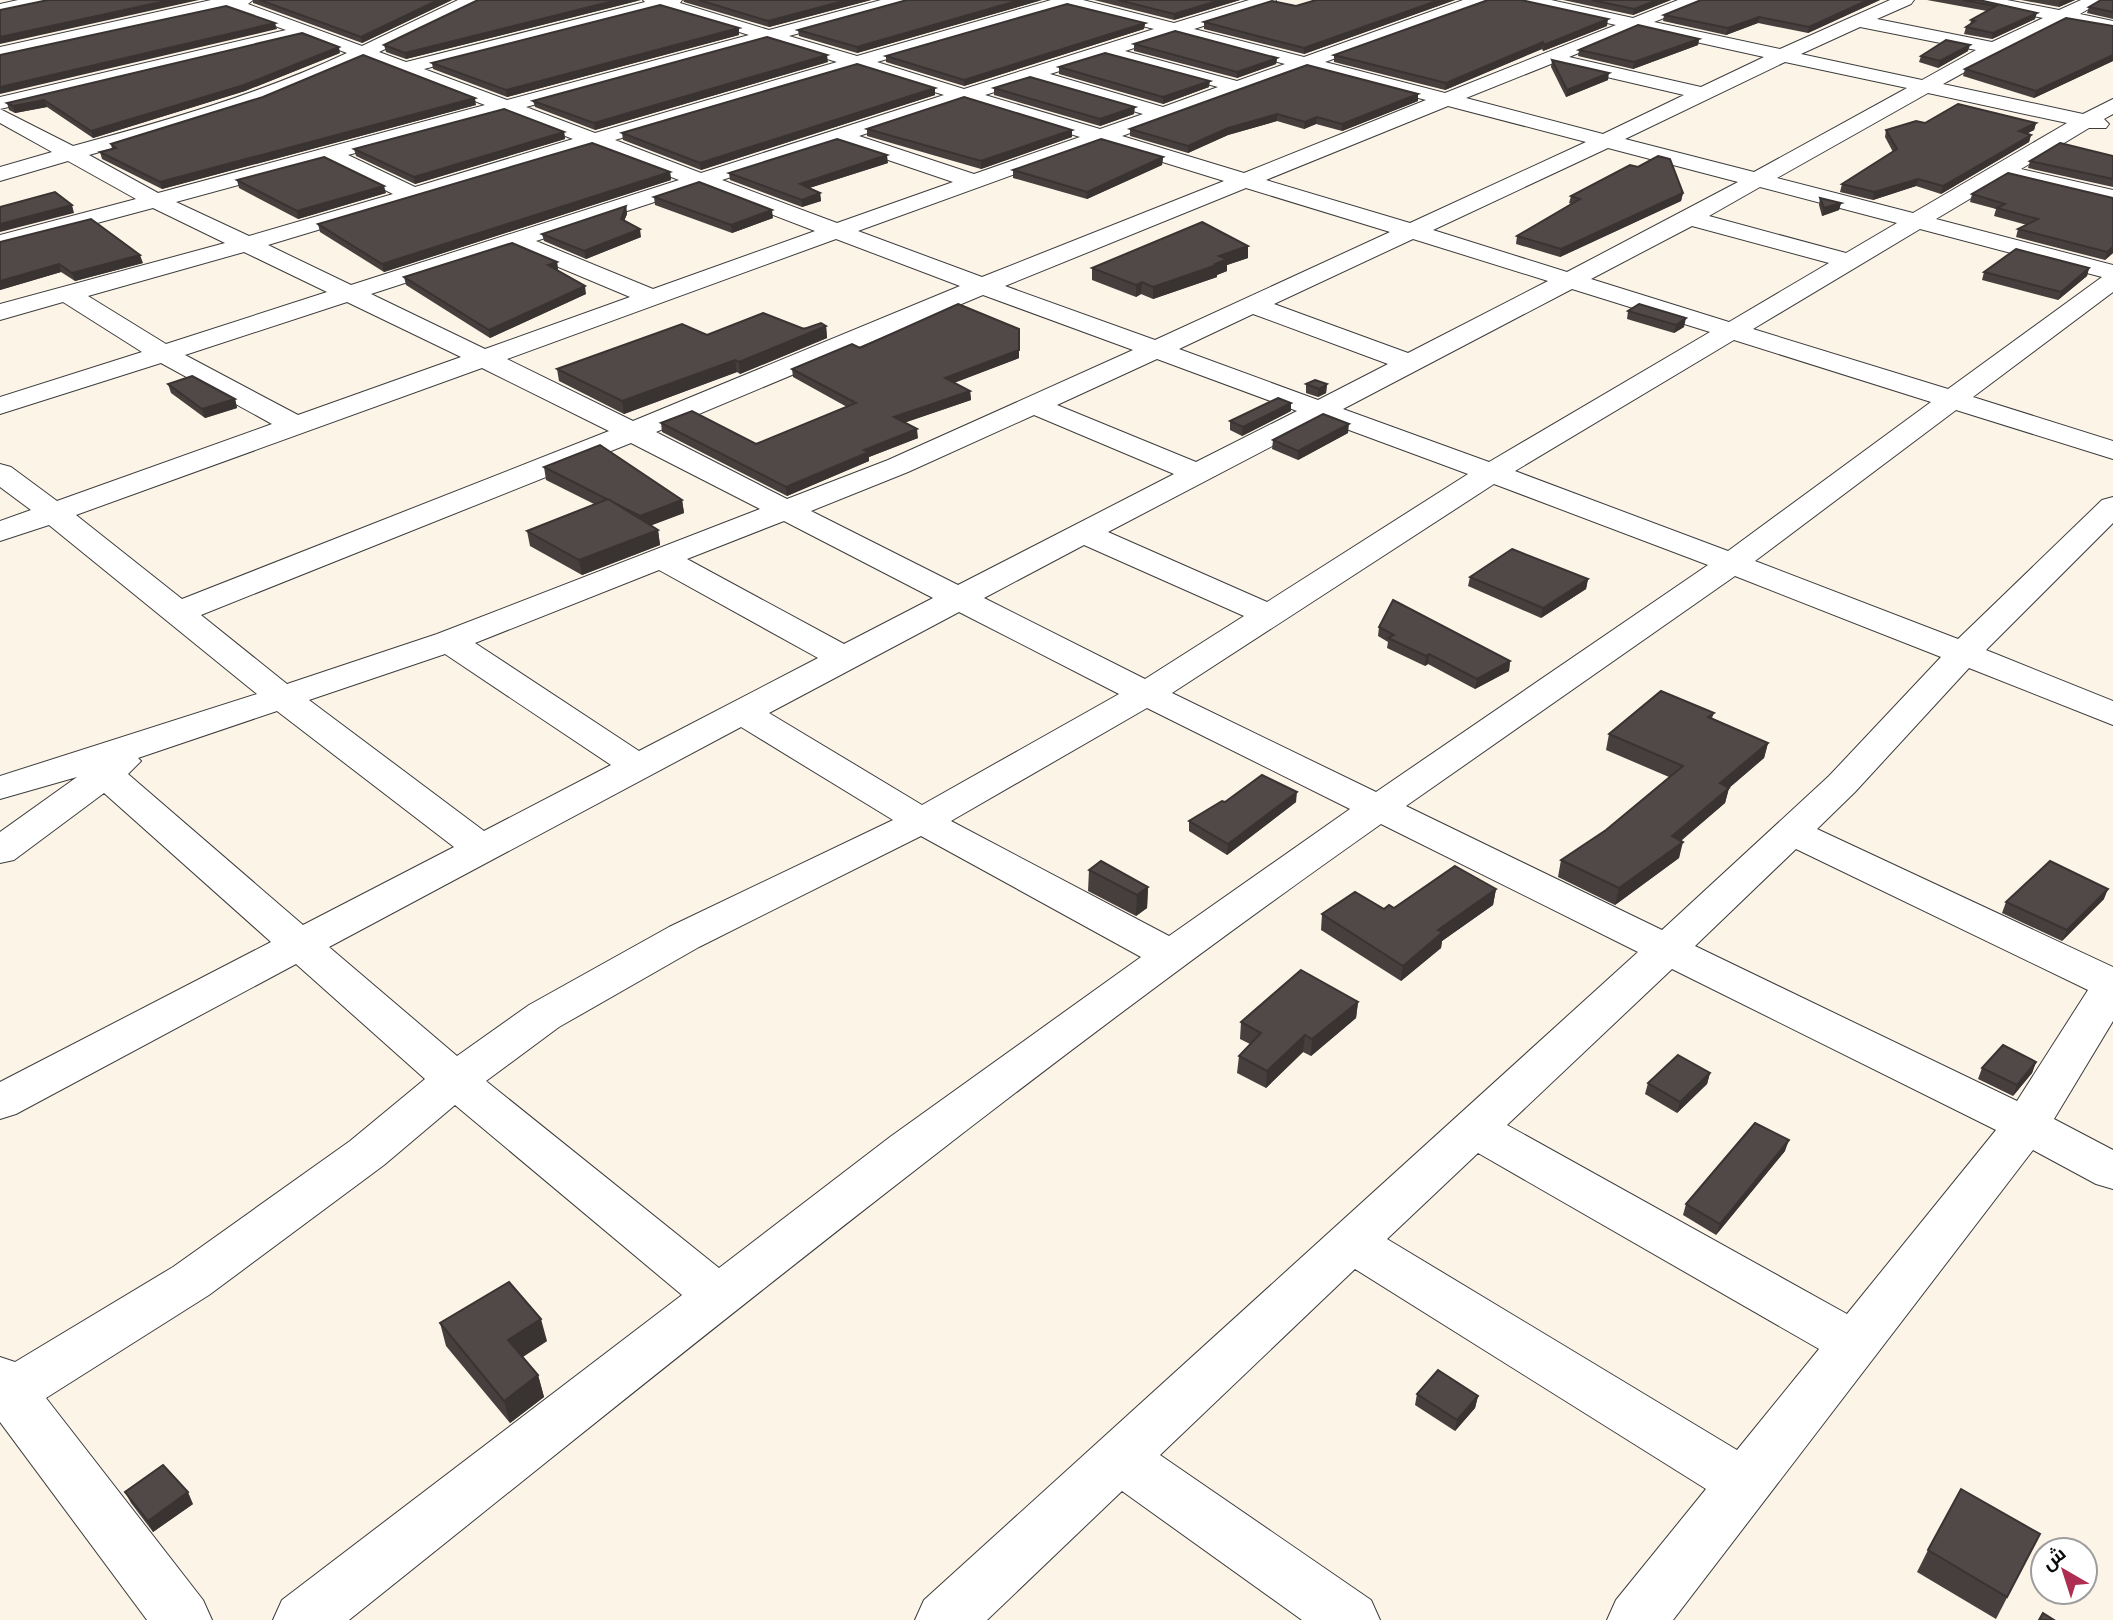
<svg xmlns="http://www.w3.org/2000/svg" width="2113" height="1620" viewBox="0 0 2113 1620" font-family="'Times New Roman',Cairo,serif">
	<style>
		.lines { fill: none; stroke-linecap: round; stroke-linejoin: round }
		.minor-casing { stroke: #3d3d3d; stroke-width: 2 }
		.minor { fill: #fff; fill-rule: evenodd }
		.wall { fill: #463f3d }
		.shaded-wall { fill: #393332 }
		.building { fill: #514947; stroke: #393332; stroke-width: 2 }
	</style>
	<rect width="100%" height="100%" fill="#fdf4e8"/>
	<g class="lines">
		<defs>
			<g id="minor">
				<path d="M18,0H52L49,4L0,14V4Z"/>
				<path d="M211,0H253L248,4L362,46L458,0H481L478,4L379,52L406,62L645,2L643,0H682L680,3L769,30L881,0H910L907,4L789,36L857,56L1051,0H1083L1174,23L1249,0H1276L1273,4L1194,29L1304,57L1463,0H1489L1486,4L1325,62L1445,93L1616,25L1521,4L1518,0H1551L1633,18L1678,0H1702L1699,4L1654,22L1780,49L1890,0H1914L1911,4L1877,19L1992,42L2043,18L1980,5L1971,0H2007L2059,10L2081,0H2104L2080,14L2113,21V31L2064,22L2001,52L1943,84L2083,114L2113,99V114L2104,119L2109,124L2106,128H2089L2021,169L2113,190V204L2005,178L1936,219L2113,265V292L1973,397L2113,441V459L1956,410L1755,561L1958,639L2102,500L2113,497V523L1986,650L2113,701V725L1969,668L1855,792L1817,829L2113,967V1021L2054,1119L2113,1150V1189L2096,1184L2033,1150L1673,1620H1607L1616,1600L1706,1489L1355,1269L1160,1455L1371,1600L1380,1620H1302L1122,1491L987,1620H915L924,1600L1638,952L1381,824C1025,1074 688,1349 349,1620H273L282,1600L682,1295L455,1105L384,1165L209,1295L46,1398L203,1600L212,1620H147L0,1422V1357L15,1362L173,1267L350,1141L425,1079L296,964L16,1114L0,1119V1082L271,942L104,793L14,860L0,863V832L77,777L0,799V776L257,694L49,525L0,541V521L31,510L0,487V464L11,467L57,501L272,424L161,363L0,414V397L142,352L63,302L0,320V304L225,243L153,208L0,249V235L136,199L68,161L0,181V167L52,152L0,123V97L286,30L228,9L0,59V47ZM1067,7L1154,29L964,89L877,62ZM661,8L749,35L507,100L424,69ZM1860,27L1976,50L1922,80L1801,54ZM1637,29L1764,57L1701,87L1569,57ZM1175,35L1285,64L1237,81L1125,51ZM304,37L347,53C260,94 165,121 73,146L0,109ZM768,41L837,62L595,133L526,107ZM1105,57L1218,87L1163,107L1050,74ZM364,59L485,105L158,193L89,155C182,129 277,101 364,59ZM1785,62L1907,88L1754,172L1625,139ZM1551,64L1684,95L1603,134L1466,98ZM857,68L944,95L701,173L615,140ZM1306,69L1426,100L1244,173L1122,136ZM1030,81L1143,114L1100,129L985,95ZM1928,93L2067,123L1913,213L1777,178ZM964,101L1080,137L974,174L859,136ZM1448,106L1586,142L1410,223L1266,180ZM505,113L573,139L415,187L348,155ZM838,143L953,182L837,223L722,180ZM1101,143L1224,181L982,277L858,231ZM593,147L679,180L351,285L268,245ZM1608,148L1738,182L1567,272L1433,230ZM326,161L393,194L249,236L176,202ZM700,187L815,231L653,289L536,241ZM1760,187L1897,223L1846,253L1709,216ZM1246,188L1390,232L1155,340L1005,286ZM1692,226L1829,263L1729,322L1591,279ZM1920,229L2102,277L1948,389L1753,329ZM836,239L960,286L633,421L507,359ZM1413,239L1548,281L1408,353L1274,304ZM513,248L630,297L485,349L371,294ZM244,252L327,292L166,344L88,296ZM1572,289L1710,332L1489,462L1343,409ZM983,295L1133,350L888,460L787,499L656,432ZM347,302L461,357L298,415L185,355ZM1253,314L1388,364L1318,400L1179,349ZM1734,340L1931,402L1728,551L1515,471ZM1157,359L1284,406L1297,411L1196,462L1057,405ZM482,368L609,431L182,599L76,515ZM1034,415L1174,474L958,585L811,511L908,472ZM1322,420L1468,474L1267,602L1108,532ZM631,443L760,509L437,634L287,684L201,615ZM1494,484L1708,565L1376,792L1172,693ZM784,521L933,598L844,644L687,559ZM1084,545L1244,616L1145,679L984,598ZM659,570L818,658L639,751L475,643ZM1735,576L1941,657L1829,776L1662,930L1406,806ZM959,612L1119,694L922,805L769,713ZM445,654L611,765L484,831L309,700ZM1147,708L1350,809L1169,936L951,821ZM277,711L454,847L303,925L128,774L141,761L138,758ZM741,727L893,820L669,927L529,1005L457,1056L329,947ZM921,836L1141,957L890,1137L719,1268L486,1081L559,1027L699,947ZM1796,849L2088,990L2017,1101L1695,946ZM1672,969L1996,1130L1847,1314L1507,1125ZM1478,1153L1819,1349L1737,1450L1387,1239Z"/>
			</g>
		</defs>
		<use href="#minor" class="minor-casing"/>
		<use href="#minor" class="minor"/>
	</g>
	<g class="wall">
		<path d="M253,0H452L362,43L253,3Z"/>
		<path d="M641,0L406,59L386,52L384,45Z"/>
		<path d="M683,0H871L769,27L684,2Z"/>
		<path d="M1042,0L857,53L799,36L798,30Z"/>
		<path d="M1094,0H1240L1174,20Z"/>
		<path d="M1316,0H1455L1304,54L1204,29V22L1296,6Z"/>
		<path d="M1563,0H1671L1633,15Z"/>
		<path d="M1880,0L1808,33L1758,23L1726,35L1663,21L1664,15Z"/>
		<path d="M1927,0H1979L2035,19L1992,39L1964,34L1966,27L1970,25L1971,20L1987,11Z"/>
		<path d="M2021,0H2075L2059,7Z"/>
		<path d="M2113,0V19L2087,13L2089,7Z"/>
		<path d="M1145,23L1144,29L964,86L886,62V56Z"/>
		<path d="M1607,26L1543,51L1542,49L1445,90L1334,62V55Z"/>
		<path d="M2113,26V61L2034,98L1963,76L1965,69Z"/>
		<path d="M739,35L507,97L433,69L432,63Z"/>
		<path d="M1699,39L1698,45L1633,69L1578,56L1579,50Z"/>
		<path d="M1134,44L1277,58L1276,64L1237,78L1134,51Z"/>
		<path d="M1968,51L1938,68L1919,62L1921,56Z"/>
		<path d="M340,53L245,91L93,138L47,107L15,113L9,110L7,103Z"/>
		<path d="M1552,60L1608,80L1566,97L1551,67Z"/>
		<path d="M828,62L595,130L535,107L533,101Z"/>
		<path d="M1059,67L1209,87L1163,104L1059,74Z"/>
		<path d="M935,88V95L701,170L623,140L622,133Z"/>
		<path d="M994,88L1134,114L1100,126L994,95Z"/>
		<path d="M1418,101L1342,131L1316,124L1304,129L1277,121L1228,135L1188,153L1130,136V129Z"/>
		<path d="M476,105L162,189L102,159L100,152L112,149L111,144Z"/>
		<path d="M1925,123H2036L2034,130L2026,134L2031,135L2029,142L1941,194L1916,186L1873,200L1840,192L1842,184L1893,152L1885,137L1886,130Z"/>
		<path d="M867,129L1072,130V137L981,169L867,136Z"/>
		<path d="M564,132L565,139L415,184L356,156L354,149Z"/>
		<path d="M2113,156V187L2028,168L2030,161Z"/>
		<path d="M1163,157L1162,165L1087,199L1013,178V170Z"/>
		<path d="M888,163L809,188L820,193L821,201L802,207L730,180L729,173Z"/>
		<path d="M670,172L671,180L384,272L320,232L318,224Z"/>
		<path d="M237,180L386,193L298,219L239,188Z"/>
		<path d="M1683,193L1681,201L1560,257L1516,244L1517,236L1571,204L1569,203L1571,196Z"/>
		<path d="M1972,194L2113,198V253L2105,260L2016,237L2018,229L2027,225L1994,216L1996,209L1970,202Z"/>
		<path d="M654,197L773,218L732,233L655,205Z"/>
		<path d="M1820,198L1841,203L1839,210L1822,216L1819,205Z"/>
		<path d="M626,206L627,214L624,221L641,237L586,259L544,241L542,234Z"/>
		<path d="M0,242L143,263L75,281L61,272L0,290Z"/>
		<path d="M1248,258L1227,265V271L1217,275V277L1153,299L1141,294L1136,297L1092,280V268Z"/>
		<path d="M557,262L558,270H557L586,294L490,338L406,285L404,277Z"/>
		<path d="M2089,268L2087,276L2058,300L1982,280L1984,272Z"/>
		<path d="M1628,311L1684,327L1674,333L1627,319Z"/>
		<path d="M826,326L827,338L740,374L737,372L624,414L559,381L557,369L707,335Z"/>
		<path d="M1019,329V358L954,383L970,391L971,400L904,423L918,438L869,457V461L787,496L662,432L661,423L756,444L847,407L793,377L792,369L860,348Z"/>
		<path d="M168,384L235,399L237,408L205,418L171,393Z"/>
		<path d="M1306,384H1327L1326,393L1318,397L1306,393Z"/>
		<path d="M1291,411L1242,436L1230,430V421Z"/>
		<path d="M1348,433L1298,460L1272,449L1273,440Z"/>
		<path d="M544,467L682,500L684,513L651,525L658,530L660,545L582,575L530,546L527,531L594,504L546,480Z"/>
		<path d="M1470,577L1588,579L1586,589L1541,618L1468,586Z"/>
		<path d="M1379,627L1510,661L1509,671L1475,689L1428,664L1425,666L1387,648L1388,642L1378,636Z"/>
		<path d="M1714,713L1712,718L1768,743L1764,758L1729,788L1725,803L1681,841L1679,858L1615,905L1558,877L1561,860L1606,830L1669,777L1606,750L1609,734Z"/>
		<path d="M1225,802H1296L1227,855L1189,831V821Z"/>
		<path d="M1089,870L1148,887L1147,908L1136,916L1088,891Z"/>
		<path d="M1496,889L1493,905L1442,941L1441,948L1401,981L1321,930L1322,914L1394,908Z"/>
		<path d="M2104,899L2062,941L2002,913L2006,902Z"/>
		<path d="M1358,1002L1356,1018L1311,1056L1303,1052L1266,1088L1237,1073L1239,1056L1250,1044L1240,1039L1241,1022Z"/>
		<path d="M2036,1062L2032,1073L2013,1096L1978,1079L1982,1068Z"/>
		<path d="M1710,1073L1707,1084L1677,1113L1645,1094L1648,1083Z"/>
		<path d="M1785,1151L1716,1235L1683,1215L1686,1204Z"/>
		<path d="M440,1323L547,1341L523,1357L538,1375L544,1397L510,1423L446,1346Z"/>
		<path d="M1417,1394L1478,1396L1475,1408L1455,1431L1415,1405Z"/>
		<path d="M125,1492L193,1504L153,1532L131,1503Z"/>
		<path d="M2040,1534L1996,1619L1917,1572L1928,1550Z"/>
	</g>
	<g class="shaded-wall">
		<path d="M170,0H199L0,44V37Z"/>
		<path d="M438,0H452L362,43L361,37Z"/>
		<path d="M617,0H641L406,59L405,53Z"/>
		<path d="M847,0H871L769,27L768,21Z"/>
		<path d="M1020,0H1042L857,53V47Z"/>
		<path d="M1220,0H1240L1174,20V14Z"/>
		<path d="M1439,0H1455L1304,54V48Z"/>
		<path d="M1657,0H1671L1633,15L1634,9Z"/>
		<path d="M1868,0H1880L1808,33L1809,27Z"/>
		<path d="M2063,0H2075L2059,7L2060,1Z"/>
		<path d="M2037,13L2035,19L1992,39L1993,33Z"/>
		<path d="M1759,17L1758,23L1726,35L1728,28Z"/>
		<path d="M1608,19L1607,26L1543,51L1544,45Z"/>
		<path d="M275,23L277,29L0,94V87Z"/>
		<path d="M1145,23L1144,29L964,86V80Z"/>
		<path d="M739,28V35L507,97L506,90Z"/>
		<path d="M1699,39L1698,45L1633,69L1634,62Z"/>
		<path d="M1543,42L1542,49L1445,90L1446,83Z"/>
		<path d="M1970,45L1968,51L1938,68L1940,61Z"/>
		<path d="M339,47L340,53L245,91L93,138L91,131Z"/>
		<path d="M827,55L828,62L595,130L594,123Z"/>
		<path d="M2113,55V61L2034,98L2036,91Z"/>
		<path d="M1277,58L1276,64L1237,78V72Z"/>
		<path d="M1609,73L1608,80L1566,97L1567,90Z"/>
		<path d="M1210,81L1209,87L1163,104V97Z"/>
		<path d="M935,88V95L701,170L700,163Z"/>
		<path d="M1418,94V101L1342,131V124Z"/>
		<path d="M475,98L476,105L162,189L160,182Z"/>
		<path d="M44,100L47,107L15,113L13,106Z"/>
		<path d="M1135,107L1134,114L1100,126V119Z"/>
		<path d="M1277,114V121L1228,135L1188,153V146L1228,128Z"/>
		<path d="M1317,117L1316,124L1304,129L1305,122Z"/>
		<path d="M2036,123L2034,130L2016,139L2019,131Z"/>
		<path d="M1072,130V137L981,169V161Z"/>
		<path d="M564,132L565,139L415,184L414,177Z"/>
		<path d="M2031,135L2029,142L1941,194L1943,186Z"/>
		<path d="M887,155L888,163L800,191V184Z"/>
		<path d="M1163,157L1162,165L1087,199V192Z"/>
		<path d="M670,172L671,180L384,272L382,264Z"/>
		<path d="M1918,179L1916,186L1873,200L1874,192Z"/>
		<path d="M384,186L386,193L298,219L297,211Z"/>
		<path d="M820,193L821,201L802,207V200Z"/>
		<path d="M1683,193L1681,201L1560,257L1561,249Z"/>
		<path d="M1841,203L1839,210L1822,216L1824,208Z"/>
		<path d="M72,205L74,213L0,232V224Z"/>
		<path d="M626,206L627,214L622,226L621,219Z"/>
		<path d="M772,210L773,218L732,233L731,225Z"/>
		<path d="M640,229L641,237L586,259L584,251Z"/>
		<path d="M1248,246V258L1227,265V271L1217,275V277L1153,299V287L1219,256Z"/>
		<path d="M2113,247V253L2105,260L2107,252Z"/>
		<path d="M140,255L143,263L75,281L72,273Z"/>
		<path d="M557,262L558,270L549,273L548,265Z"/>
		<path d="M59,264L61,272L0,290V281Z"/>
		<path d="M2089,268L2087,276L2058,300L2061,292Z"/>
		<path d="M1142,282L1141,294L1136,297V285Z"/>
		<path d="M585,286L586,294L490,338L489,330Z"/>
		<path d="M1686,318L1684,327L1674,333L1676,325Z"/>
		<path d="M826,326L827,338L740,374L739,362Z"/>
		<path d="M1019,350V358L945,386V378Z"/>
		<path d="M735,360L737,372L624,414L622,401Z"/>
		<path d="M1327,384L1326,393L1318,397L1319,389Z"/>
		<path d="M970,391L971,400L894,426V417Z"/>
		<path d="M235,399L237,408L205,418L202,409Z"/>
		<path d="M1291,403V411L1242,436L1243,427Z"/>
		<path d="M1349,424L1348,433L1298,460V451Z"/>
		<path d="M917,429L918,438L869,457V461L787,496L786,487L864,450Z"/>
		<path d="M682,500L684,513L642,529L640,516Z"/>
		<path d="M658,530L660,545L582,575L579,560Z"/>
		<path d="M1588,579L1586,589L1541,618L1543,608Z"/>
		<path d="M1429,654L1428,664L1425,666L1426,656Z"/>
		<path d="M1510,661L1509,671L1475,689L1477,679Z"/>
		<path d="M1768,743L1764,758L1729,788L1725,803L1668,851L1672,836L1720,783Z"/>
		<path d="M1297,792L1296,802L1227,855L1228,844Z"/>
		<path d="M1683,842L1679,858L1615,905L1619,888Z"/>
		<path d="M1148,887L1147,908L1136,916L1137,895Z"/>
		<path d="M1496,889L1493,905L1442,941L1441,948L1401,981L1403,966L1438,930Z"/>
		<path d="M2108,889L2104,899L2062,941L2067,930Z"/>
		<path d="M1358,1002L1356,1018L1311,1056L1312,1039Z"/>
		<path d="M1305,1035L1303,1052L1266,1088L1267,1071Z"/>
		<path d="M2036,1062L2032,1073L2013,1096L2017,1085Z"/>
		<path d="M1710,1073L1707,1084L1677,1113L1680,1102Z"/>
		<path d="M1789,1140L1785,1151L1716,1235L1720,1224Z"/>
		<path d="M541,1319L547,1341L514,1362L508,1340Z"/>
		<path d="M538,1375L544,1397L510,1423L504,1401Z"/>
		<path d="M1478,1396L1475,1408L1455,1431L1457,1420Z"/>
		<path d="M188,1492L193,1504L153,1532L148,1521Z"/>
	</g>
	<g class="building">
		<path d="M48,0H170L0,37V10Z"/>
		<path d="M260,0H438L361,37Z"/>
		<path d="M478,0H617L405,53L384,45Z"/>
		<path d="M699,0H847L768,21Z"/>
		<path d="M907,0H1020L857,47L798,30Z"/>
		<path d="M1118,0H1220L1174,14Z"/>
		<path d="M1316,0H1439L1304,48L1204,22L1272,1L1296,6Z"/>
		<path d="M1488,0H1521L1608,19L1544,45L1543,42L1446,83L1334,55Z"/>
		<path d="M1592,0H1657L1634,9Z"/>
		<path d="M1701,0H1868L1809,27L1759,17L1728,28L1664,15Z"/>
		<path d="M1963,0H1979L2037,13L1993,33L1966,27L1975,21L1971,20L1996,6Z"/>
		<path d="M2101,0H2113V12L2089,7Z"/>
		<path d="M1067,4L1145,23L964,80L886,56Z"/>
		<path d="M660,5L739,28L506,90L432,63Z"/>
		<path d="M226,6L275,23L0,87V55Z"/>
		<path d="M2066,18L2113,26V55L2036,91L1965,69Z"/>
		<path d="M1638,25L1699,39L1634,62L1579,50Z"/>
		<path d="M1175,31L1277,58L1237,72L1134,44Z"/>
		<path d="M302,33L339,47L244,85L91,131L44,100L13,106L7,103Z"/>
		<path d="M767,37L827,55L594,123L533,101Z"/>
		<path d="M1946,40L1970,45L1940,61L1921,56Z"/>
		<path d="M1105,53L1210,81L1163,97L1059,67Z"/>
		<path d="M363,55L475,98L160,182L100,152L116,148L111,144L263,97Z"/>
		<path d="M1552,60L1609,73L1567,90Z"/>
		<path d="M857,64L935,88L700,163L622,133Z"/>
		<path d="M1307,65L1418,94L1342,124L1317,117L1305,122L1277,114L1228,128L1188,146L1130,129Z"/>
		<path d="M1030,77L1135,107L1100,119L994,88Z"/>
		<path d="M964,97L1072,130L981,161L867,129Z"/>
		<path d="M1958,104L2036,123L2019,131L2031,135L1943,186L1918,179L1874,192L1842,184L1897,149L1886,130L1916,121L1925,123Z"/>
		<path d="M504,109L564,132L414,177L354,149Z"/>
		<path d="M837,139L887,155L800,184L820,193L802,200L729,173Z"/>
		<path d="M1101,139L1163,157L1087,192L1013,170Z"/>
		<path d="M592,143L670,172L382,264L318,224Z"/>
		<path d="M2060,143L2113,156V179L2030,161Z"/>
		<path d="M1658,156L1670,159L1683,193L1561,249L1517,236L1580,199L1571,196L1630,165L1638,167Z"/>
		<path d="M324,157L384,186L297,211L237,180Z"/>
		<path d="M2008,173L2113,198V247L2107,252L2018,229L2038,219L1997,208L2005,204L1972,194Z"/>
		<path d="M699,182L772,210L731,225L654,197Z"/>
		<path d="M55,192L72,205L0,224V207Z"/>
		<path d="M1820,198L1841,203L1824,208Z"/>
		<path d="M626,206L621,219L640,229L584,251L542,234Z"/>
		<path d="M91,219L140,255L72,273L59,264L0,281V242Z"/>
		<path d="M1202,222L1248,246L1219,256L1227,259L1215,264L1217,265L1153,287L1142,282L1136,285L1092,268Z"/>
		<path d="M512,243L557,262L548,265L585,286L489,330L404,277Z"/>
		<path d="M2016,249L2089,268L2061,292L1984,272Z"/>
		<path d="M958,304L1019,329V350L945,378L970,391L894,417L917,429L864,450L869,452L786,487L661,423L692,411L756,444L856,403L792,369L852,344L860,348Z"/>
		<path d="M1639,304L1686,318L1676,325L1628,311Z"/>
		<path d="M763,313L804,329L821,323L826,326L739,362L735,360L622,401L557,369L682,324L707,335Z"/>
		<path d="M192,376L235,399L202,409L168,384Z"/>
		<path d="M1315,380L1327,384L1319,389L1306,384Z"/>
		<path d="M1278,398L1291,403L1243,427L1230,421Z"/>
		<path d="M1323,414L1349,424L1298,451L1273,440Z"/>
		<path d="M600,445L682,500L640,516L544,467Z"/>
		<path d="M608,499L658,530L579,560L527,531Z"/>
		<path d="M1512,549L1588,579L1543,608L1470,577Z"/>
		<path d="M1393,600L1510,661L1477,679L1429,654L1426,656L1388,638L1394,635L1379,627Z"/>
		<path d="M1661,691L1714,713L1708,717L1768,743L1720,783L1729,788L1672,836L1683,842L1619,888L1561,860L1606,830L1683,766L1609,734Z"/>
		<path d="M1262,775L1297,792L1228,844L1189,821L1222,801L1225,802Z"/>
		<path d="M1101,861L1148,887L1137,895L1089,870Z"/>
		<path d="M2050,861L2108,889L2067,930L2006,902Z"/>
		<path d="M1455,866L1496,889L1438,930L1443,932L1403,966L1322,914L1355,892L1384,909L1389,905L1394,908Z"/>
		<path d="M1301,970L1358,1002L1312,1039L1305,1035L1267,1071L1239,1056L1261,1033L1241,1022Z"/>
		<path d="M2003,1045L2036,1062L2017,1085L1982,1068Z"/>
		<path d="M1678,1055L1710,1073L1680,1102L1648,1083Z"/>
		<path d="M1755,1123L1789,1140L1720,1224L1686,1204Z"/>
		<path d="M509,1282L541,1319L508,1340L538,1375L504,1401L440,1323Z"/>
		<path d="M1438,1370L1478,1396L1457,1420L1417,1394Z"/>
		<path d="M163,1465L188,1492L148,1521L125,1492Z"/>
		<path d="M1961,1489L2040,1534L2007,1597L1928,1550Z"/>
		<path d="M2043,1613L2054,1620H2039Z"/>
	</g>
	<g transform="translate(2064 1571) rotate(321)"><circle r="33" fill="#ffffff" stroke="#9d9d9d" stroke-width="2"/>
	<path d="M0-5L12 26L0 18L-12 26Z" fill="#ad2e50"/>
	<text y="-10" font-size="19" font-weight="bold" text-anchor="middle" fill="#0a0a0a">ش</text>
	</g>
</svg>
